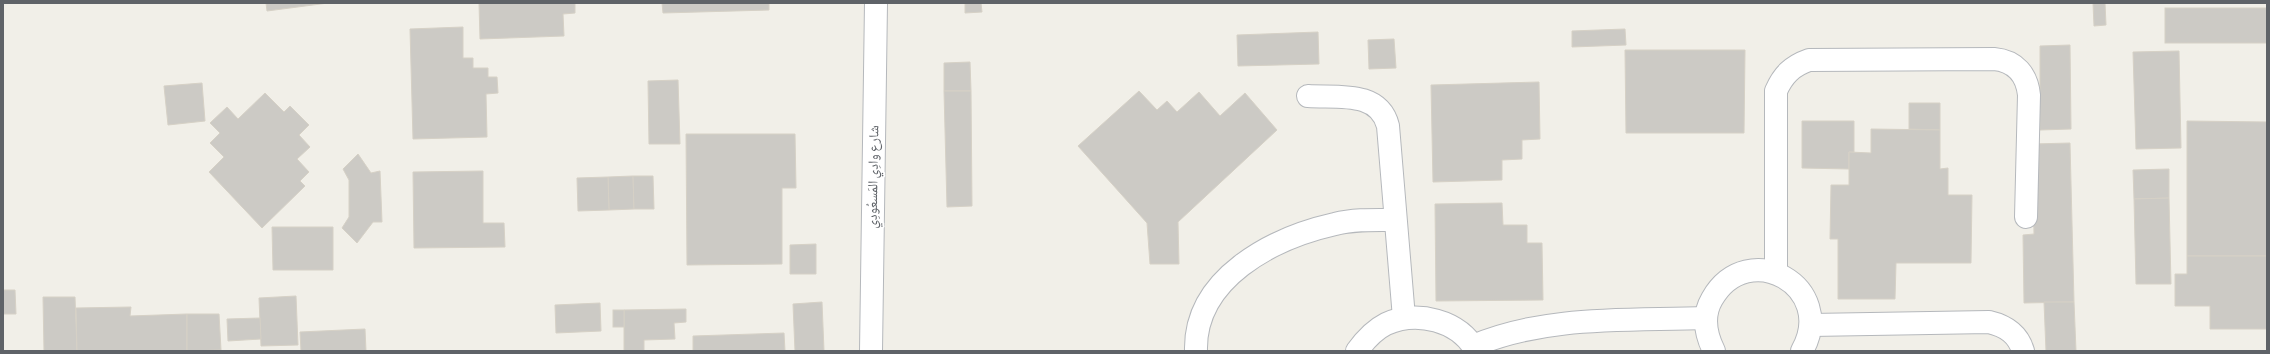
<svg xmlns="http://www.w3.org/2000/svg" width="2270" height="354" viewBox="0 0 2270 354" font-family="'Sofia Sans Condensed','Noto Naskh Arabic',sans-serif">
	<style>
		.building { fill: #cccac5; stroke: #d6d1c6 }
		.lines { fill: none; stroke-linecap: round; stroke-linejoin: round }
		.minor-casing { stroke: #b5b8bc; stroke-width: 24 }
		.minor { stroke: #fff; stroke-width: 22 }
		.labels { text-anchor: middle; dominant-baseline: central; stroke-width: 3.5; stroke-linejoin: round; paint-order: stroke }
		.street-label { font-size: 14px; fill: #5f6368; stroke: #fff }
	</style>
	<rect width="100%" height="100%" fill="#f1efe8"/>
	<g class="building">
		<path d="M266,3H328L267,11Z"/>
		<path d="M479,3H575V13L563,14L564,36L480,39Z"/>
		<path d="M662,3H769V10L663,13Z"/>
		<path d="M965,3H981L982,12L965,13Z"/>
		<path d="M2093,3H2105L2106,25L2094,26Z"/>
		<rect x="2165" y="8" width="102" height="35"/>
		<path d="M463,27V58H473V68H488V77H497L498,93L486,94L487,137L413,139L410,29Z"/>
		<path d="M1625,29L1626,45L1572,47V31Z"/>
		<path d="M1318,32L1319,64L1238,66L1237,35Z"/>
		<path d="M1394,39L1396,68L1369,69L1368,40Z"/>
		<path d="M2070,45L2071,129L2040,130V46Z"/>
		<path d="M1625,50H1745L1744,133H1626Z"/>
		<path d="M2179,51L2181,148L2136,149L2133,52Z"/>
		<path d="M970,62L971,91H944V63Z"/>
		<path d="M678,80L680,144H649L648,81Z"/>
		<path d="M1539,82L1540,139L1522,140V159L1502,160V180L1433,182L1431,85Z"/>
		<path d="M202,83L205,121L168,125L164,86Z"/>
		<path d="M944,91H971L972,206L947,207Z"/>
		<path d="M1139,91L1157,110L1167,101L1177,112L1199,92L1220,116L1245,93L1277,130L1178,222L1179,264H1150L1147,223L1078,146Z"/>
		<path d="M265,93L284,112L290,106L309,125L299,135L310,147L297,159L309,172L300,181L305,186L262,228L209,172L224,157L210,143L220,133L210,123L227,107L238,119Z"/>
		<path d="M1909,103H1940V130L1909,129Z"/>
		<path d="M1802,121H1854V152H1849V169L1802,168Z"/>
		<path d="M2187,121L2267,122V256H2187Z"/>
		<path d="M1871,129L1940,130V169L1948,168V195H1972L1971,263H1896L1895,299H1838V239H1830L1831,185H1849V152L1871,153Z"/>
		<path d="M686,134H795L796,188H782V264L687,265Z"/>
		<path d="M2070,143L2074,302L2024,303L2023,235L2034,234L2032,144Z"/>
		<path d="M358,154L371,173L380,171L382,222H373L357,243L342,228L349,217V180L343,169Z"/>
		<path d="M2169,169V198L2134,199L2133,170Z"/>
		<path d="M483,171V223H504L505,247L414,248L413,172Z"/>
		<path d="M633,176L634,209L609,210L608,177Z"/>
		<path d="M633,176H653L654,209H634Z"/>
		<path d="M608,177L609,210L578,211L577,178Z"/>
		<path d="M2169,198L2171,284H2136L2134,199Z"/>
		<path d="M1502,203L1503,225H1527V243H1542L1543,300L1436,301L1435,204Z"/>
		<path d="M272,227H333V270H273Z"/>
		<path d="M816,244V274H790V245Z"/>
		<path d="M2187,256H2267V329H2210V306H2175V274H2187Z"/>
		<path d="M3,290H15L16,314H3Z"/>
		<path d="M296,296L298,345L261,346L259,298Z"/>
		<path d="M43,297H75L77,351H44Z"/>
		<path d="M822,302L824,351H795L793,304Z"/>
		<path d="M2044,302H2074L2076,351H2046Z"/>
		<path d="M600,303L601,331L556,333L555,305Z"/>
		<path d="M131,307L130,316L187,314V351H77L76,308Z"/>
		<path d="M686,309V322L674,323L675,339L644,340V351H624V310Z"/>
		<rect x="613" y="310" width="11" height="17"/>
		<path d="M187,314H219L221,350L187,351Z"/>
		<path d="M260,318L261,339L228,341L227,319Z"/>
		<path d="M365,329L366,351H301L300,332Z"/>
		<path d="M784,333L785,351H693V336Z"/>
	</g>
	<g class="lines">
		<defs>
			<g id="minor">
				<path d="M1308,96C1337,98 1379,90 1388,126L1404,318"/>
				<path d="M1776,272V91C1783,75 1792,66 1809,60L1994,59C2016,61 2027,75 2029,95L2026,217"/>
				<path d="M1811,325L1989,322C2006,326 2018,334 2023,351"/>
				<path d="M1473,346C1546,315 1627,321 1706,318"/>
				<path d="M871,351L876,3"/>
				<path d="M1196,351C1194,278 1273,238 1335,224C1355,219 1375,220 1395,220"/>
				<path d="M1357,351C1365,340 1374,330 1386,324C1417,310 1459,320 1476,351"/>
				<path d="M1714,351C1706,335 1702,316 1712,299C1748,236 1838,287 1802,351"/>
			</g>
		</defs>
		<use href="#minor" class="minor-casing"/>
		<use href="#minor" class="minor"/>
	</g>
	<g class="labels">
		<g class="street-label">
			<text transform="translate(873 177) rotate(-89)">شارع وادِي المَسعُودِي</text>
		</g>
	</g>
	<rect width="2270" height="354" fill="none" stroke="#5f6368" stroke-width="8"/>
</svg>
